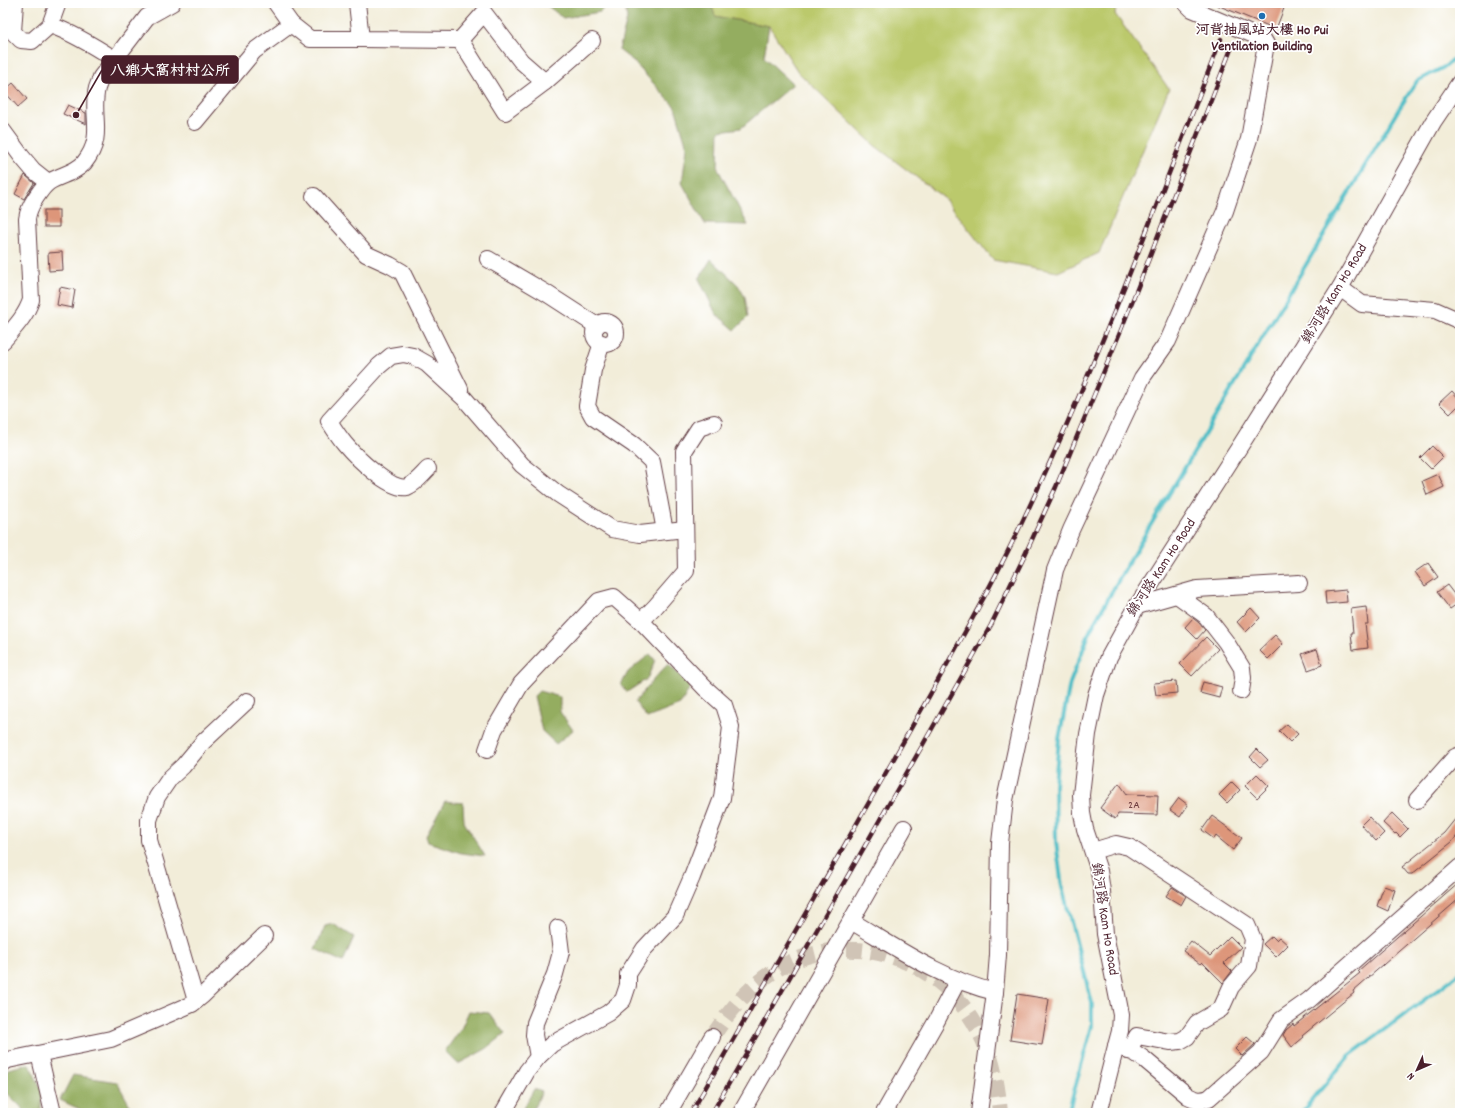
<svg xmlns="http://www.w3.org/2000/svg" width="1463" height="1116" viewBox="0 0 1463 1116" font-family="Dekko,'LXGW WenKai TC',sans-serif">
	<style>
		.green { fill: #bbc96c; stroke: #82744c }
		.forest { fill: #94ad60; stroke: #6f6646 }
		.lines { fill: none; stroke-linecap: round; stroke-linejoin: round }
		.stream { stroke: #4fbdc6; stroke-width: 4 }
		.building { fill: #dd967a }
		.minor-tunnel { stroke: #d0c4b6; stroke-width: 16; stroke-dasharray: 16 8; stroke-linecap: butt }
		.minor-casing { stroke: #633e45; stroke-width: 18 }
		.minor { stroke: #fff; stroke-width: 16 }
		.rail-casing { stroke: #4a1f2b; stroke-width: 4.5 }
		.rail { stroke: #fff; stroke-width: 3; stroke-dasharray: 9; stroke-linecap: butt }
		.poi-dot { fill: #1f6fb2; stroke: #fff; stroke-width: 1.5 }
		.labels { text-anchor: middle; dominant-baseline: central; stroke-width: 3.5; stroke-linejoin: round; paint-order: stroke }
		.number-label { font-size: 12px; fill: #6f3d3f }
		.poi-label { font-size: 14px; font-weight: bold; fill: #4a1f2b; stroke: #fff }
		.street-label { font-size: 14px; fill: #4a1f2b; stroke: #fff }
		.leader { fill: none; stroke: #4a1f2b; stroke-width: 1.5 }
		.callout-dot { fill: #4a1f2b; stroke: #fff; stroke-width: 1.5 }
		.callout { fill: #4a1f2b; stroke: #4a1f2b; stroke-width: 1.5 }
		.callout-label { font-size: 15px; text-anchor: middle; font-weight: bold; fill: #fff }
	</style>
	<rect width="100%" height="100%" fill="#fff"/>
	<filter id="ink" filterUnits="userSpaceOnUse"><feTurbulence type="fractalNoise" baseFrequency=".025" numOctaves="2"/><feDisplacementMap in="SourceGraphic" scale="8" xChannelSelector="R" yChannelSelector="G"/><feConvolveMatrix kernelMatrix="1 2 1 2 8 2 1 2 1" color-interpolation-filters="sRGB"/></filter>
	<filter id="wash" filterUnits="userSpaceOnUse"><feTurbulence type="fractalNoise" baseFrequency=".012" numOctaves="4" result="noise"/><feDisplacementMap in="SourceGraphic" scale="16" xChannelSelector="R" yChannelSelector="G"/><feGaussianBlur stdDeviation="0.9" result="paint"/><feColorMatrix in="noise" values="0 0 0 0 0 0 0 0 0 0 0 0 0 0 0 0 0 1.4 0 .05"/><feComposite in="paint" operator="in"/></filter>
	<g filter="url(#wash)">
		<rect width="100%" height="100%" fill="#f2edd9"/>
		<path class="green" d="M709,3H1117L1115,14L1169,89L1099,253L1058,272L993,260L944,198L874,145L798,72L769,26L715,16Z"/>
		<g class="forest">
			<path d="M544,3H609L600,12L563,18Z"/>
			<path d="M625,3H711L715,16L769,26L764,57L793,84L741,128L719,131L718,169L748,225L705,224L682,183L687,147L675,107L633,61L619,50L627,19Z"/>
			<path d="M711,259L738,285L745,297L748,317L735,330L716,314L699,279Z"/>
			<path d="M650,654L655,660L647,679L627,692L621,685L628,672Z"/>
			<path d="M668,664L691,686L680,705L647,718L635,702L653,680Z"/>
			<path d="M539,691L560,697V712L573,730L556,744L542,731L534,696Z"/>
			<path d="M445,801L463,803L464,822L485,856L461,853L428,842L426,836Z"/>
			<path d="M333,924L354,937L343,962L315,949L325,926Z"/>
			<path d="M469,1011L489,1013L505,1034L486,1049L458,1064L445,1051L461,1029Z"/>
			<path d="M29,1064L42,1090L41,1109L43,1113H25L22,1108L3,1089V1081L8,1069Z"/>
			<path d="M73,1075L117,1082L134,1113H88L60,1100Z"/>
			<path d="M534,1089L542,1092L531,1113H521Z"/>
		</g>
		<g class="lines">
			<g class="stream">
				<path d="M1068,1113L1092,1026V1003L1062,887L1056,842L1055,785L1059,739L1070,683L1091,629L1131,558L1397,112L1417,81L1446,66L1460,53"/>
				<path d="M1301,1113L1349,1056L1460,973"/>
			</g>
		</g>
		<g id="blocks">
			<g class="building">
				<path d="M1212,3H1286L1276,29Z"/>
				<path d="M13,83L27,99L18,107L4,91Z"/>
				<path d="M68,105L86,113V124L63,114Z"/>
				<path d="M25,175L34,183L24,199L15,194Z"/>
				<rect x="44" y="210" width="15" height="17"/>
				<path d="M62,252L63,270L49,271L48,253Z"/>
				<path d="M60,287L75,290L72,308L57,305Z"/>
				<path d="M1452,391L1460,400V404L1450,414L1439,403Z"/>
				<path d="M1432,446L1443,457L1431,469L1420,458Z"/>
				<path d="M1438,474L1444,487L1427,495L1422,481Z"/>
				<path d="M1428,563L1438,577L1425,586L1415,572Z"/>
				<path d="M1447,585L1460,602L1450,609L1437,592Z"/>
				<path d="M1346,590L1347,602L1326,604L1325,592Z"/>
				<path d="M1366,607L1368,624H1365L1368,648L1353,650L1351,633H1353L1351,609Z"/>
				<path d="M1251,608L1260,618L1246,632L1237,622Z"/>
				<path d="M1193,618L1199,623L1205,630L1197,639L1185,627Z"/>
				<path d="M1275,635L1283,644L1268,659L1259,650Z"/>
				<path d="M1206,637L1218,649L1192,676L1180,664Z"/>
				<path d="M1317,649L1322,665L1308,670L1302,654Z"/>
				<path d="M1176,681L1177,693L1156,695L1154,683Z"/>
				<path d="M1203,682L1222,687L1219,698L1200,693Z"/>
				<path d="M1287,724L1298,734L1290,742L1279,731Z"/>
				<path d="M1257,749L1268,760L1260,767L1250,757Z"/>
				<path d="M1257,774L1269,786L1257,798L1245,786Z"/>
				<path d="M1232,782L1240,790L1227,803L1219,795Z"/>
				<path d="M1119,783L1127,794L1158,795L1157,815L1118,814L1115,819L1100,808Z"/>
				<path d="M1179,798L1188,805L1180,817L1170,810Z"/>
				<path d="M1392,813L1408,829L1400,837L1396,833L1395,834L1383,823Z"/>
				<path d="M1460,813V832L1452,842L1412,874H1408L1402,867L1444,833Z"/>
				<path d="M1212,816L1242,838L1233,850L1216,836L1214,839L1202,830Z"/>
				<path d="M1369,817L1384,833L1376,841L1361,825Z"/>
				<path d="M1460,882V898L1353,991L1354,993L1302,1036L1304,1037L1292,1047L1283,1035L1286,1030L1293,1024L1294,1026L1360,973L1358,971Z"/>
				<path d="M1384,886L1395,890L1388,911L1377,906Z"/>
				<path d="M1172,887L1186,896L1181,905L1166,896Z"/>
				<path d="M1230,936L1241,947L1224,963L1232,971L1223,983L1202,962L1200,964L1183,951L1191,941L1210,956Z"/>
				<path d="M1272,936L1276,940L1279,937L1288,945L1276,957L1263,944Z"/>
				<path d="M1017,994L1049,999L1042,1045L1010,1040Z"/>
				<path d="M1247,1037L1255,1044L1242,1056L1235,1049Z"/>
			</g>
		</g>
	</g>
	<g filter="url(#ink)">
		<use href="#blocks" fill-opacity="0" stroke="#633e45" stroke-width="1"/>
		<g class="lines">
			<path class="minor-tunnel" d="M712,1037C730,1010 751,984 779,968C857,925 950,961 984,1042C994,1063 998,1090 1000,1113"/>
			<defs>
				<g id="minor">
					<path d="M15,3L13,32L21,40L32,41L50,25L58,3"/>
					<path d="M276,3L291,24L310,39H361"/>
					<path d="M357,3L361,39L460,40L505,112L545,82L592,41"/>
					<path d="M50,25C73,33 94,46 114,59"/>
					<path d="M460,40L484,13L521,61L545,82"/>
					<path d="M195,122L254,51L291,24"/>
					<path d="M3,131L22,157L33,170L48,182"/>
					<path d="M314,196L366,254L390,265L402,272L460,389"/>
					<path d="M488,259L546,293L597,326"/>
					<path d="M1340,288L1362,304L1435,310L1460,321"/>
					<circle cx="605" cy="333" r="11"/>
					<path d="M3,341C14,328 26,316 31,300L27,219C28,211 31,205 35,199C39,193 43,186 49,182C60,175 75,173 84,163C106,136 90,116 97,88C98,85 100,81 101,77L147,17L172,3"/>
					<path d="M602,343L593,370L587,406L593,417L634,445L652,462L665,531"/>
					<path d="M428,469C422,475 415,484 407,487C390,491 355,456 345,444C339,437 334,429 329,421L379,366L391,356L403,354L413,356L427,364L464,398L522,465L558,494L612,529L640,534L685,529"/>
					<path d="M1177,595L1206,616L1226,642L1242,668L1243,678L1241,691"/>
					<path d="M1137,606L1197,589L1299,583"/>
					<path d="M487,750L494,730L521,684L599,601L614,597L641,621"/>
					<path d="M1417,800L1455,757L1460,755"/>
					<path d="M1093,851L1116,844L1129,847L1247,925L1253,939L1249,966L1231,987L1221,1009L1197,1023L1187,1037L1180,1041L1170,1042L1137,1036L1128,1051"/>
					<path d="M851,921C897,948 943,980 995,992"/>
					<path d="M196,1001L149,840V820L157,797L170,778L183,766L203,742L247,701"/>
					<path d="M1116,1046L1135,1053L1144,1059L1188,1096C1196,1100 1201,1101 1209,1098L1261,1052L1281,1020L1309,1000L1460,867"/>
					<path d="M39,1054L53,1113"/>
					<path d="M538,1057L534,1035L535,1023L555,974L561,952L558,928"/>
					<path d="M3,1063L8,1060L111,1039L192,1004L202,996L264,936"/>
					<path d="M503,1113L527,1071L538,1057L552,1044L608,1013L623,1000L628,985V974L644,949L675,916L692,877L722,798L731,727L724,705L705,688L641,621L655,607L686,571L684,451L699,428L714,423"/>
					<path d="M668,1113L712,1037"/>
					<path d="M741,1113L904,828"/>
					<path d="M884,1113L937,1020L958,980"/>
					<path d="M979,1113L995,992L998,955L1000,843L1005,800L1055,570L1071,530L1142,378L1168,341L1225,211L1249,139L1266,44L1263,39L1192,9L1186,3"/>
					<path d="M1099,1113L1116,1046L1120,1031L1121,1015L1105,934L1102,891L1099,871L1085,829L1082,813L1081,795L1088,734L1096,695L1109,657L1137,606L1242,443L1340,288L1433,122L1460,82"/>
				</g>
			</defs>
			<use href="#minor" class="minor-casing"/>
			<use href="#minor" class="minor"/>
			<defs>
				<g id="rail">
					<path d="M691,1113C758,996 825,880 892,762C931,692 972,623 1008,551C1090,385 1154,211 1221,39"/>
					<path d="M712,1113L941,713L991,625L1023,559L1056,487L1121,330L1233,44"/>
				</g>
			</defs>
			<use href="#rail" class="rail-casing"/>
			<use href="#rail" class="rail"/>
		</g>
	</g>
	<circle class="poi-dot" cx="1262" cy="16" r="4"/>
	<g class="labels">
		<g class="number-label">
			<text x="1134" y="805">2A</text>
		</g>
		<g class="poi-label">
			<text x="1262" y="31">河背抽風站大樓 Ho Pui<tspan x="1262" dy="16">Ventilation Building</tspan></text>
		</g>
		<g class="street-label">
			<text transform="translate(1335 294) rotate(-59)">錦河路 Kam Ho Road</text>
			<text transform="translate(1162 568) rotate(-57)">錦河路 Kam Ho Road</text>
			<text transform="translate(1104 919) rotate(81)">錦河路 Kam Ho Road</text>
		</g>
	</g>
	<path class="leader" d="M76 115L102 70"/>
	<circle class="callout-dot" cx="76" cy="115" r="4"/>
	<rect class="callout" x="102" y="56" width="136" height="27" rx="4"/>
	<g class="callout-label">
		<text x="170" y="75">八鄉大窩村村公所</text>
	</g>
	<rect width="1463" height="1116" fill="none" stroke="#fff" stroke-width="16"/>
	<g transform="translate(1417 1070) rotate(225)" stroke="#ffffff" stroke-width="3" paint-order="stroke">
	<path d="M0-3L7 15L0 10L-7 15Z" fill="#4a1f2b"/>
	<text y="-6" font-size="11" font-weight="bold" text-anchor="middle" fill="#4a1f2b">N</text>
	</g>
</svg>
